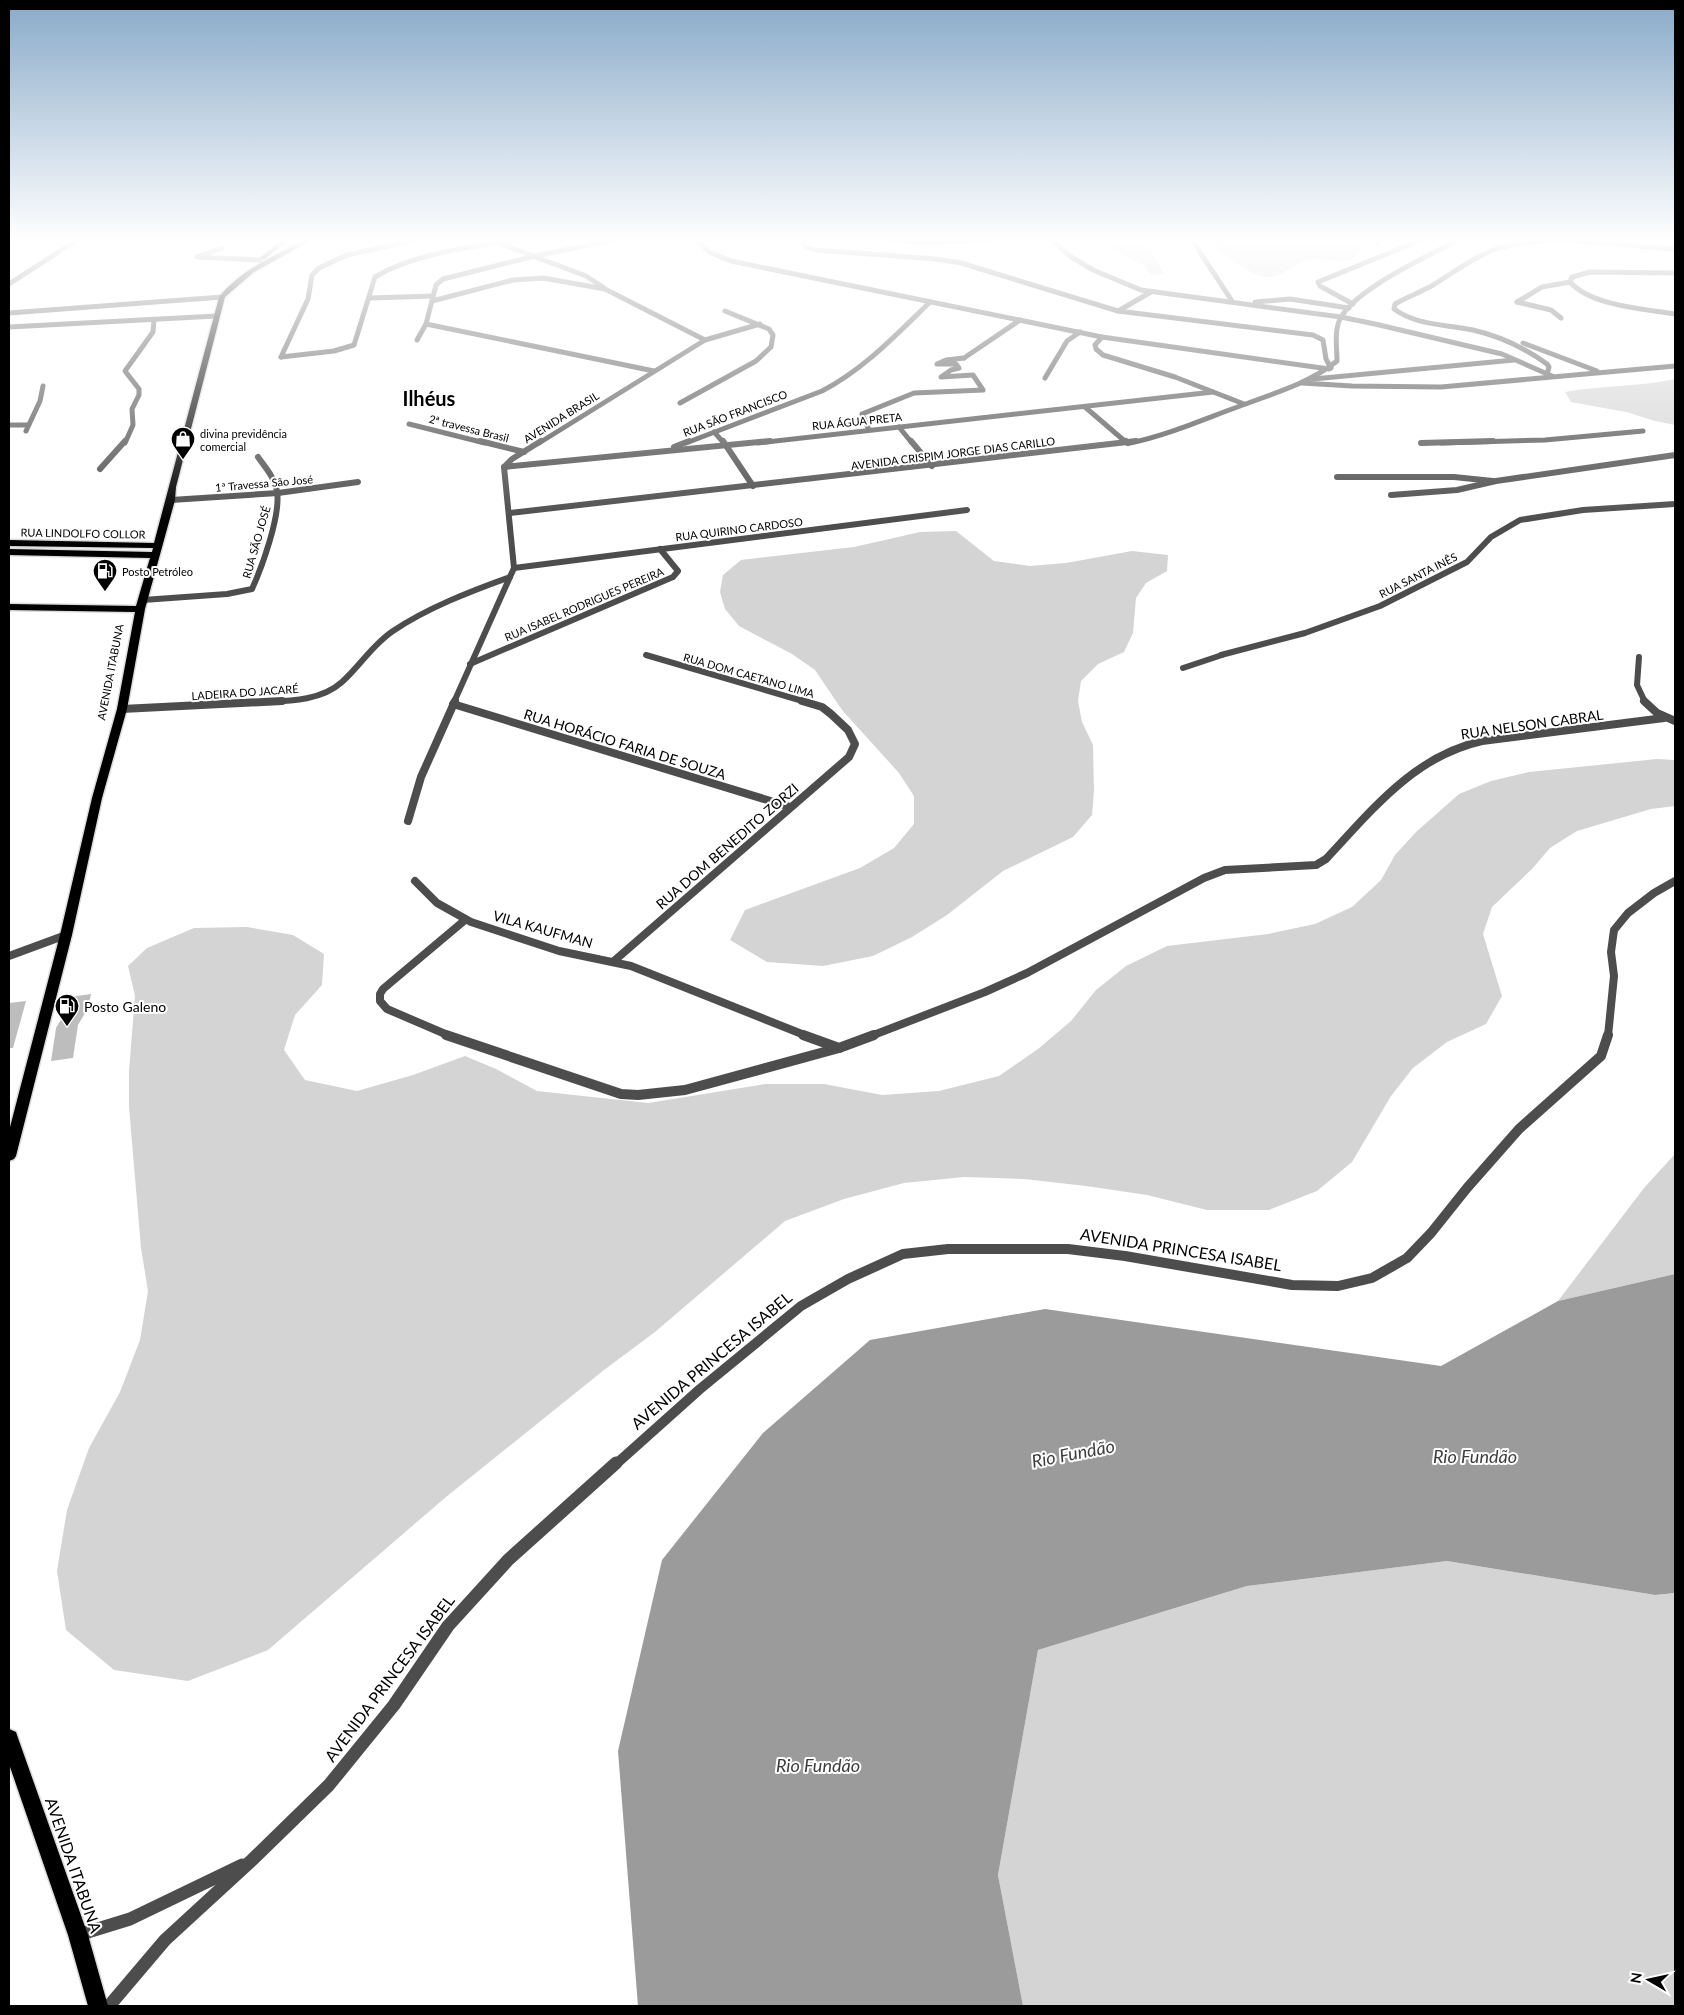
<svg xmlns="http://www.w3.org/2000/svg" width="1684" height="2015" viewBox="0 0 1684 2015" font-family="Lato,sans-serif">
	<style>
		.green { fill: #d4d4d4 }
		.water { fill: #9b9b9b }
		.building { fill: #bdbdbd }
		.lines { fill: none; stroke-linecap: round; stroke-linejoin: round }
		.major-casing { stroke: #dbdbdb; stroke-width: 3 }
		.minor-far4 { stroke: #4d4d4d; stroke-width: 5 }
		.minor-far3 { stroke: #4d4d4d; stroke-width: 6 }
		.minor-far2 { stroke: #4d4d4d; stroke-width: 8 }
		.minor-far1 { stroke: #4d4d4d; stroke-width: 10 }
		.minor { stroke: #4d4d4d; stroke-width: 13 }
		.major { fill: #000; fill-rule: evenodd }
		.labels { text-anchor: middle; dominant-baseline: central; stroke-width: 4; stroke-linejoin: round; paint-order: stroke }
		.far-street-label { font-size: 11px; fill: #000; stroke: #fff }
		.far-poi-label { font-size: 11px; fill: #000; stroke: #fff; text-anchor: start }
		.street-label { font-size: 14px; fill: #000; stroke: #fff }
		.poi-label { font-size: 14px; fill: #000; stroke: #fff; text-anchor: start }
		.near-street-label { font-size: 16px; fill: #000; stroke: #fff }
		.near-water-label { font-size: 18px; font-style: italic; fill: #3c3c3c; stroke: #fff }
		.far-town-label { font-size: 20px; font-weight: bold; fill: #000; stroke: #fff }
	</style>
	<rect width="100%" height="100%" fill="#fff"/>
	<g class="green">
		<path d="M1096,240H1145L1164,274L1151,275L1143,265Z"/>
		<path d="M1215,240H1366L1367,243C1363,249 1358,256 1351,259C1338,264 1322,256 1308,260C1293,264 1281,278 1266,277C1251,275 1233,261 1221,253L1217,249Z"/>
		<path d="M1675,379V425L1655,421L1626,412L1571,402L1565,392C1601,385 1639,387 1675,379Z"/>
		<path d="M956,531L994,561L1030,566L1066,563L1132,551L1168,555L1167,571L1146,583L1136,598L1133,633L1124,652L1098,664L1081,681L1078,701L1082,722L1093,745L1094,791L1092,815L1073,837L1003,871L947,915L912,937L873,956L823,966L767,962L730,940L745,910L860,868L894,848L914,824V796L899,773L842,710L815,670L792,654L739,626L725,609L720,592L723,575L741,560L854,547L920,532Z"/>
		<path d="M1657,759L1675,760V806L1651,809L1577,831L1550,848L1532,869L1492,907L1483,934L1502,996L1486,1024L1447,1042L1413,1068L1391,1096L1352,1162L1317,1191L1269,1210H1207L1147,1195L1086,1186L1024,1179L964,1177L904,1183L844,1199L785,1221L655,1332L604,1370L446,1497L268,1650L188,1681L114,1670L66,1630L57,1571L67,1510L89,1448L120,1392L140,1340L148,1291L141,1248L129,1107V1071L135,996L128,966L147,948L194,928L247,927L293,935L324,954L322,985L295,1015L284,1050L305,1080L357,1091L413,1075L465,1056L496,1069L537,1091L648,1103L765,1084H824L882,1095L939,1091L999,1076L1038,1049L1071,1021L1096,990L1126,966L1167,946L1268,934L1315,924L1352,907L1381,880L1395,855L1416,832L1459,794L1491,781L1529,772Z"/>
		<path d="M1675,1154V1274L1558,1301L1644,1188Z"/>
		<path d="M1447,1561L1655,1595L1675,1593V2006H1023L998,1875L1038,1650L1247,1586Z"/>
	</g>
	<path class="water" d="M1675,1274V1593L1655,1595L1447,1561L1247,1586L1038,1650L998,1875L1023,2006H638L618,1751L662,1560L763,1433L870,1340L1045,1309L1441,1366L1558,1301Z"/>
	<g class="building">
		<path d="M91,994L88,1008L78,1025L73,1058L51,1061L56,1028L66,1011L70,997Z"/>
		<path d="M26,1001L13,1048H9V1003Z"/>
	</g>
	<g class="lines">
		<defs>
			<g id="major">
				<path d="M282,240H288L265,259H261V257Z"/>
				<path d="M305,240H312L254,272L225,297L176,487L175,500L145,609L127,709L102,798L72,935L16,1156L14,1159L9,1161V1131L60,935L92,798L117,709L135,612L9,610V604L136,606L150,558L9,555V549L152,552L153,548L9,546V540L154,543L219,297C241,270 274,255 305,240Z"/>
				<path d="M9,1729L16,1732L18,1738L88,1935L108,2006H88L68,1935L9,1764Z"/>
			</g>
		</defs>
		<use href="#major" class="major-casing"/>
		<g class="minor-far4">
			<path d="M697,240L709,252L731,261L1102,337L1329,369"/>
			<path d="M800,240L807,247L816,250L936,259L961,263L1118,311L1313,335L1323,340L1326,359L1331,368"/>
			<path d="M890,240L925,242L995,240"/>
			<path d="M1052,240L1070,256L1093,270L1141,290L1341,317L1375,324L1502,354L1552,376"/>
			<path d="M1192,240L1232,301"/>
			<path d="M499,243L586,276L603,287"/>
			<path d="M1377,243L1380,240"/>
			<path d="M222,248L197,257L260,260"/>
			<path d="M1675,273L1590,272L1572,277L1570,282C1591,306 1645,309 1675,314"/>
			<path d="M9,284L77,240"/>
			<path d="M369,298L433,296"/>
			<path d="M432,301L513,280L543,278L605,289L705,340L539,443"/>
			<path d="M1255,302L1290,299L1349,308"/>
			<path d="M1517,302L1542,287L1570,282"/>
			<path d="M1517,302L1551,310L1561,318"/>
			<path d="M1353,304L1320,286L1318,282L1421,240"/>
			<path d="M1118,311L1151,292"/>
			<path d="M9,313L222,297"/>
			<path d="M426,324L654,371"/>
			<path d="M9,327L216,316"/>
			<path d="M1102,337L1095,345L1096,349L1103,355L1175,377L1244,404"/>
			<path d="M417,340L426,324L436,285L443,279L535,256L614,240"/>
			<path d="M705,340L760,324"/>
			<path d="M1523,343L1597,371"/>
			<path d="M281,357L334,351L354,345L375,277C415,253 468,248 513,240"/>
			<path d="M281,357L308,299L312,275L319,268L347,255L415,240"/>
			<path d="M964,358L1020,320"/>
			<path d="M1547,374L1549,367L1547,364C1525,348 1499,336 1473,330C1445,324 1418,326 1394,309L1395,304C1407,297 1421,292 1433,285C1453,273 1473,257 1496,249C1552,231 1617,246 1675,249"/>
			<path d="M1045,378L1067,341L1080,332"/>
			<path d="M1313,379L1514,360"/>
			<path d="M1302,383L1352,386L1441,387L1675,366"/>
			<path d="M680,403L756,361L771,347L773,335L769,329L725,311"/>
			<path d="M1085,407L1127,443"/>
			<path d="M409,424L485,443"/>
			<path d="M9,425H27"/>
			<path d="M899,427L912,443"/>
			<path d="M869,430L862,414L914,393L983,390L973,375L941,377L951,370L959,368L956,364H937L946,360L964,358"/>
			<path d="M26,431L40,401L43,386"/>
			<path d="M714,432L724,443"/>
			<path d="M125,443L133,425L132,409L139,395V389L125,371L153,332L154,320"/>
			<path d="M686,443L822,391C864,369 896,335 930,302"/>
			<path d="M758,443L1213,392"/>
			<path d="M1130,443C1168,435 1204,419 1240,406C1272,394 1310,383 1337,361C1337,348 1334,331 1340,319C1355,289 1428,256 1458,240"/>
			<path d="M1441,443L1545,440L1643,431"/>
		</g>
		<g class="minor-far3">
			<path d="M480,441L524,452"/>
			<path d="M723,441L753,486"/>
			<path d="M911,441L932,466"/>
			<path d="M1126,441L1128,443"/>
			<path d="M1421,443L1493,441"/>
			<path d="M674,447L689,441"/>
			<path d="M504,467L770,441"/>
			<path d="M100,469L125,441"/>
			<path d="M1337,477H1454L1493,481"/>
			<path d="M1391,495L1457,490L1496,481L1675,455"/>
			<path d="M171,500L278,493L358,482"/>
			<path d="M510,513L1136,441"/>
			<path d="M514,568L967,510"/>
			<path d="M143,600L227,594L252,589C262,567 281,515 277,491C275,478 265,467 258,457"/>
			<path d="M646,655L806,702"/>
			<path d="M1221,655L1305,633L1380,606L1467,562L1491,537L1520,520L1583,510L1675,504"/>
			<path d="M1639,657L1637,685L1645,702"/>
			<path d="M470,664L673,577L678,571L660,549"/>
			<path d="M1183,668L1222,655"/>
			<path d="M267,702C292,701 322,700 342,682C360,666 372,645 393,631C427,608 471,591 510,577"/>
			<path d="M454,702L514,568L504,467L512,459L541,441"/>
		</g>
		<g class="minor-far2">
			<path d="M1644,701L1657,713L1675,721"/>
			<path d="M453,704L790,807"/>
			<path d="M122,709L282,701"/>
			<path d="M408,821L421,777L455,701"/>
			<path d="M415,881L437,903L471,922L559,951L631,966L807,1036"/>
			<path d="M9,956L66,935"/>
			<path d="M614,961L849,757L855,744L848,730L831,714L822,707L802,701"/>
			<path d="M450,1036L387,1009L380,1001V994L383,989L465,920"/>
			<path d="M871,1036L985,992L1027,973L1204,878L1225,870L1316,865L1326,859C1372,810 1414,756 1482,741L1664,718"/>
			<path d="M1608,1036L1614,976L1611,952L1614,930L1628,913L1654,893L1675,881"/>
		</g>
		<g class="minor-far1">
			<path d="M446,1035L621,1094L638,1095L685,1090L839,1048"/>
			<path d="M803,1035L839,1048L874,1035"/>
			<path d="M615,1465L700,1389L801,1306L848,1279L903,1254L948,1249H1068L1125,1256L1292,1285L1338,1286L1372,1278L1407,1258L1431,1233L1467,1188L1519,1129L1601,1056L1608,1035"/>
		</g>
		<g class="minor">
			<path d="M78,1935L130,1919L242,1865"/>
			<path d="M109,2006L165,1940L252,1860L329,1785L394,1705L448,1626L508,1560L616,1463"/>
		</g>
		<use href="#major" class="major"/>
	</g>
	<linearGradient id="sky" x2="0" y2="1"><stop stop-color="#89aac9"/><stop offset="0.46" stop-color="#fff"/><stop offset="1" stop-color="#fff" stop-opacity="0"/></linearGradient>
	<rect width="1684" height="522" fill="url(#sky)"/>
	<defs>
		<symbol id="shop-pin" viewBox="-11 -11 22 30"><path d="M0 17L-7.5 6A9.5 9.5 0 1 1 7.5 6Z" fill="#000" stroke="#fff"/><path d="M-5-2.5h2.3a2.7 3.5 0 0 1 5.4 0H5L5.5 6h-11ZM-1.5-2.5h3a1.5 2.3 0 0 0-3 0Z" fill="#fff"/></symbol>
		<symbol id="fuel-pin" viewBox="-11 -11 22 30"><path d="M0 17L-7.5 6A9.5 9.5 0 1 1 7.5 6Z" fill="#000" stroke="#fff"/><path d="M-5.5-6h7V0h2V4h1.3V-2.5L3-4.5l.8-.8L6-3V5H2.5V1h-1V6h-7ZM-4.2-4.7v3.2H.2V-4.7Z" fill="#fff"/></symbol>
	</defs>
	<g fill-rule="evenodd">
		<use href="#shop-pin" x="169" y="425" width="28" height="38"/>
		<use href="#fuel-pin" x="91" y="557" width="28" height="38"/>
		<use href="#fuel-pin" x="53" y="992" width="28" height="38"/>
	</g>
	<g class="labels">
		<g class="far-street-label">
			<text transform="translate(735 413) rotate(-21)">RUA SÃO FRANCISCO</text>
			<text transform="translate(561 417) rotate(-32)">AVENIDA BRASIL</text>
			<text transform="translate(857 421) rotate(-6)">RUA ÁGUA PRETA</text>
			<text transform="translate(469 428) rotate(14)">2ª travessa Brasil</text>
			<text transform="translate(953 453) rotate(-7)">AVENIDA CRISPIM JORGE DIAS CARILLO</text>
			<text transform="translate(264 483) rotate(-5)">1ª Travessa São José</text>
			<text transform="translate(739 529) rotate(-7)">RUA QUIRINO CARDOSO</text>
			<text transform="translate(83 533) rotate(1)">RUA LINDOLFO COLLOR</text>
			<text transform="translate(256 542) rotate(-74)">RUA SÃO JOSÉ</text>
			<text transform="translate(1418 575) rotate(-27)">RUA SANTA INÊS</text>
			<text transform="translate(584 604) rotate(-23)">RUA ISABEL RODRIGUES PEREIRA</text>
			<text transform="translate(110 672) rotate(-79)">AVENIDA ITABUNA</text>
			<text transform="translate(749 675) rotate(16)">RUA DOM CAETANO LIMA</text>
			<text transform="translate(245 692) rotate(-4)">LADEIRA DO JACARÉ</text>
		</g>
		<g class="far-poi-label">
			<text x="200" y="433">divina previdência<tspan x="200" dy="13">comercial</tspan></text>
			<text x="122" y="571">Posto Petróleo</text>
		</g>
		<g class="street-label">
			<text transform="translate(1532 724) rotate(-8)">RUA NELSON CABRAL</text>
			<text transform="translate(625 744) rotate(17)">RUA HORÁCIO FARIA DE SOUZA</text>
			<text transform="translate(727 846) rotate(-41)">RUA DOM BENEDITO ZORZI</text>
			<text transform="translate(543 929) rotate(16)">VILA KAUFMAN</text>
		</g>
		<g class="poi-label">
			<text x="84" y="1006">Posto Galeno</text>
		</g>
		<g class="near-street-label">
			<text transform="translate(1181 1249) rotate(9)">AVENIDA PRINCESA ISABEL</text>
			<text transform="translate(711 1360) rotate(-40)">AVENIDA PRINCESA ISABEL</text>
			<text transform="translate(389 1678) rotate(-53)">AVENIDA PRINCESA ISABEL</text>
			<text transform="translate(74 1865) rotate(71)">AVENIDA ITABUNA</text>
		</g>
		<g class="near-water-label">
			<text transform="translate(1073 1453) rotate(-11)">Rio Fundão</text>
			<text x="1475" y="1456">Rio Fundão</text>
			<text x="818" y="1765">Rio Fundão</text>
		</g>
		<g class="far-town-label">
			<text x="429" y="398">Ilhéus</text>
		</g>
	</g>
	<rect width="1684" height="2015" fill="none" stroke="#000000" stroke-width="20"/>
	<g transform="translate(1649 1980) rotate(279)" stroke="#ffffff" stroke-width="4" paint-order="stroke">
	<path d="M0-4L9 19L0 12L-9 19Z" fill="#000000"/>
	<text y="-8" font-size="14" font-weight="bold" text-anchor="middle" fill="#000000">N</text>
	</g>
</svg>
